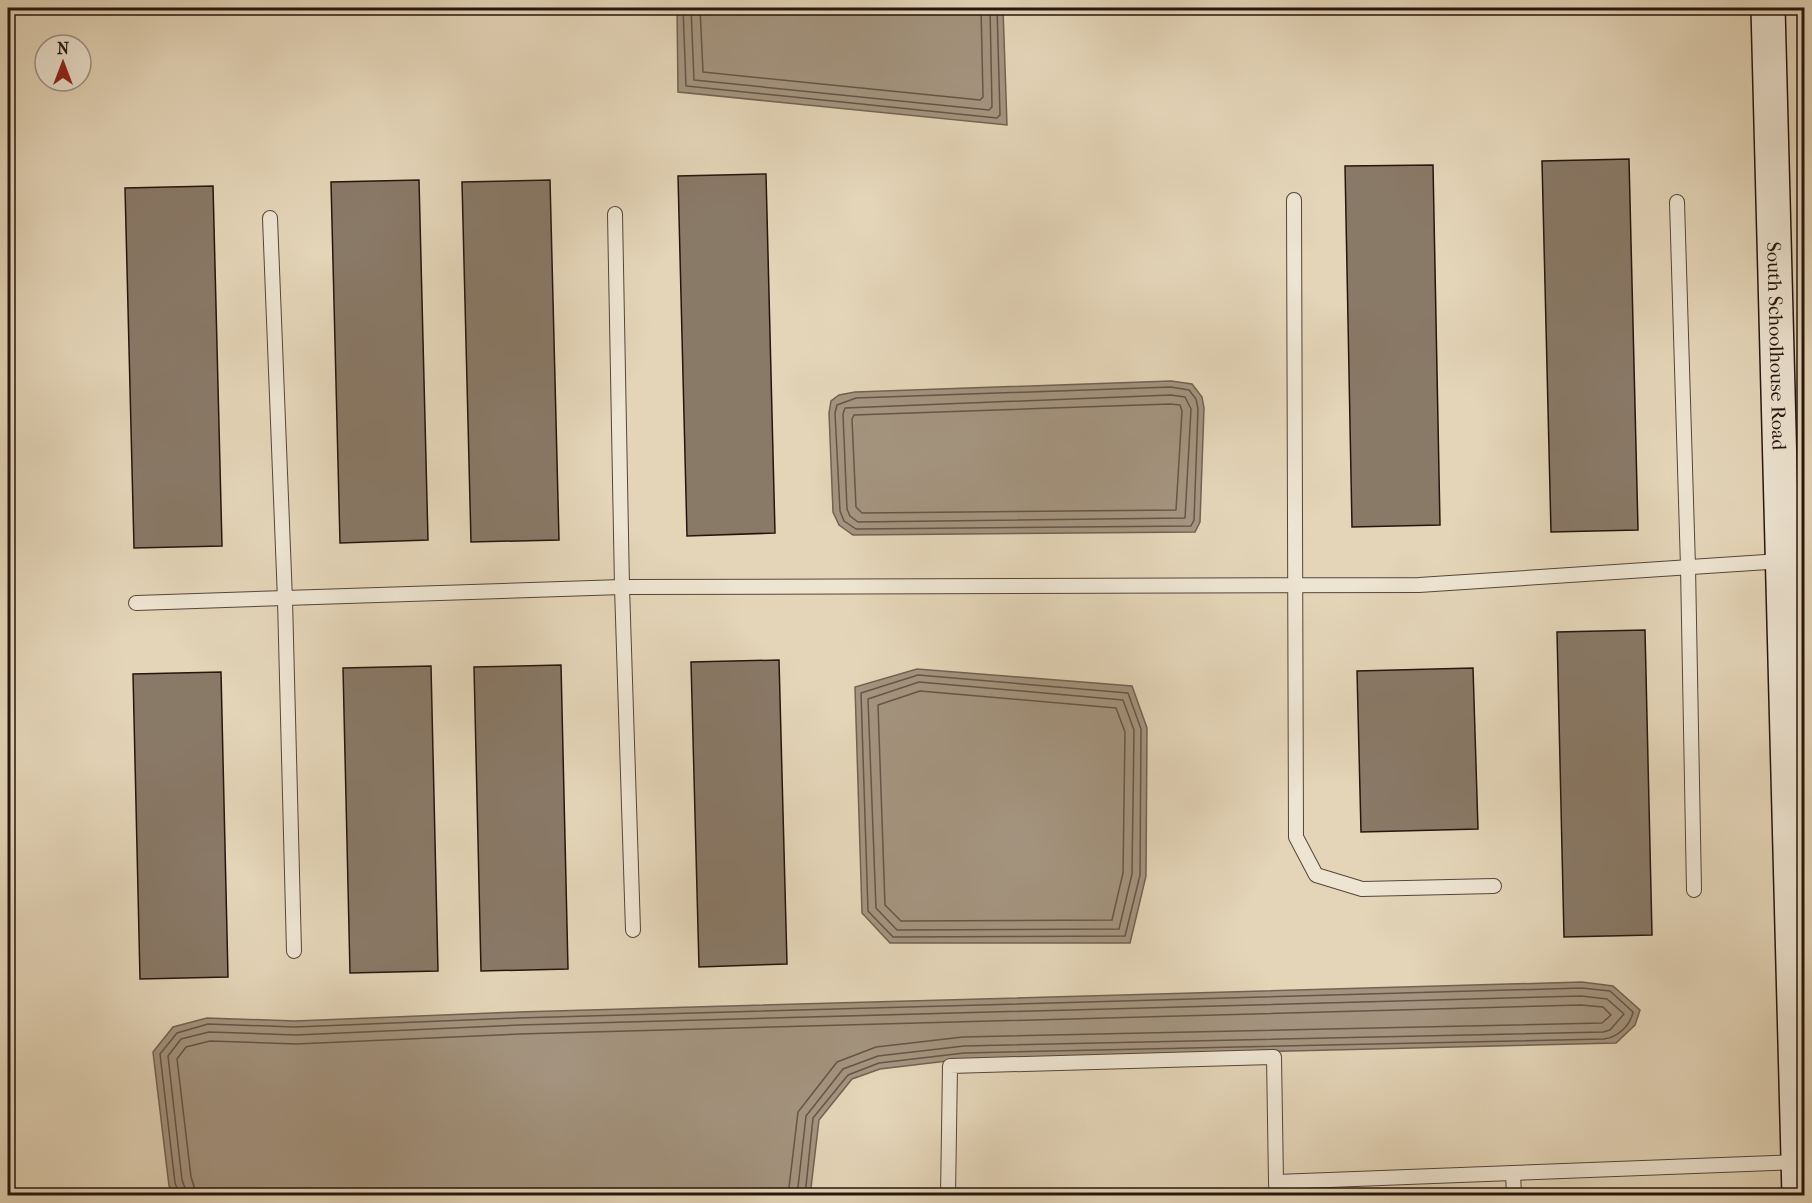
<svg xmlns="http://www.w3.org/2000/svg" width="1812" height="1203" viewBox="0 0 1812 1203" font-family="'IM FELL French Canon',serif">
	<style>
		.water { fill: #a4947f; stroke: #726252; stroke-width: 1.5 }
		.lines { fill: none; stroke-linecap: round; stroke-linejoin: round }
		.shore { stroke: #665547; stroke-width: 1.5 }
		.building { fill: #897967; stroke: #27160f; stroke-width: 1.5 }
		.lane-casing { stroke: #564639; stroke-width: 16 }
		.secondary-casing { stroke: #27160f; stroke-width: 36 }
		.lane { stroke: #ede4d1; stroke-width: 14 }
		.secondary { stroke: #ede4d1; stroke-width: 33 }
		.labels { text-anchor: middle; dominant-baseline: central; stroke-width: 6; stroke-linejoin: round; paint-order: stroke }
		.street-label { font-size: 20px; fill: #27160f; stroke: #ede4d1 }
	</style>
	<rect width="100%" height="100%" fill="#e4d5b8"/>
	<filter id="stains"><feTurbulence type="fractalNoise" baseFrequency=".00333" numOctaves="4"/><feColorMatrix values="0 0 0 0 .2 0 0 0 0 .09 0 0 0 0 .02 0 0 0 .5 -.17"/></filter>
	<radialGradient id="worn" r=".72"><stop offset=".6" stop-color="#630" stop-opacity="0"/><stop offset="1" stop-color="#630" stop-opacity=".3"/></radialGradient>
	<g class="water">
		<path d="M677,8H1003L1007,125L678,92Z"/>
		<path d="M1171,381L1192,384L1202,397L1204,408L1200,522L1195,532L853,535L839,525L833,512L829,413L831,401L839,395L855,392Z"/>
		<path d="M917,669L1132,686L1147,728L1146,876L1130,943H890L862,913L855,687Z"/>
		<path d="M1582,982L1613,986L1640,1010L1635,1025L1616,1043L964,1059L880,1069L852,1079L819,1120L810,1196L176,1195L169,1186L153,1052L173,1027L207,1018L295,1021L518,1012Z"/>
	</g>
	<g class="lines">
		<g class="shore">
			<path d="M683,8L686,86L997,118L1000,115L997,8"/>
			<path d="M691,8L694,80L989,110L992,107L990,8"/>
			<path d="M700,8L703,72L980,100L983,97L981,8"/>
			<path d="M1171,387L1189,390L1196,399L1198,409L1194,520L1191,526L856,529L844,521L840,511L835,413L837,405L856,398Z"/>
			<path d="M1171,395L1185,397L1191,409L1185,518L858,522L850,516L847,509L843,414L845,408Z"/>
			<path d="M1170,404L1180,405L1182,411L1176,510L862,513L856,507L852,419L854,415Z"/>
			<path d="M918,675L1128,693L1141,729L1140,875L1125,936L893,937L868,911L861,693Z"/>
			<path d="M919,682L1123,700L1134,730L1132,874L1119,929L897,930L876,908L868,699Z"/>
			<path d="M920,691L1116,708L1125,732L1123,873L1112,920L901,921L885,905L878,705Z"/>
			<path d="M180,1196L175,1183L160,1054L177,1033L208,1024L295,1027L518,1018L1582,988L1610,991L1633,1012C1630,1026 1618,1037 1604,1039L964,1053L879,1063L848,1075L813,1118L805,1196"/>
			<path d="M188,1196L182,1180L168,1056L181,1039L209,1032L296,1035L519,1025L1581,996L1607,999L1624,1014L1610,1030L1603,1032L964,1046L878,1056L843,1069L806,1116L797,1196"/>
			<path d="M197,1196L191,1177L177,1059L186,1047L210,1041L296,1044L519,1034L1581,1005L1603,1007L1611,1015L1602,1023L963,1037L876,1047L837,1062L798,1112L788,1196"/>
		</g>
	</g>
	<g class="building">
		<path d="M1629,159L1638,530L1551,532L1542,161Z"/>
		<path d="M1433,165L1440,525L1352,527L1345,166Z"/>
		<path d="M766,174L775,533L687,536L678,176Z"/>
		<path d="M419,180L428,540L340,543L331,182Z"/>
		<path d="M550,180L559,540L471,542L462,182Z"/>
		<path d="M213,186L222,546L134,548L125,188Z"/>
		<path d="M1645,630L1652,935L1564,937L1557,632Z"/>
		<path d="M779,660L787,964L699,967L691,662Z"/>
		<path d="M561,665L568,969L481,971L474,667Z"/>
		<path d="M431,666L438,971L350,973L343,668Z"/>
		<path d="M1473,668L1478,829L1361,832L1357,671Z"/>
		<path d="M221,672L228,977L140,979L133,674Z"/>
	</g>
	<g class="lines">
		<defs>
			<g id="lane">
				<path d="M1294,200L1296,837L1316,875L1362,889L1494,886"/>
				<path d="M1677,202L1688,567L1694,890"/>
				<path d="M615,214L622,587L633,930"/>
				<path d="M270,218L285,600L294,951"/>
				<path d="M136,603L622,587L1419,585L1782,561"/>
				<path d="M1513,1173L1514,1196"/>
				<path d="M948,1196L950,1066L1274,1057L1276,1182"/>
				<path d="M1277,1196L1276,1182L1799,1162"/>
			</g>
			<g id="secondary">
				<path id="s1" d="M1768,8L1799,1196"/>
			</g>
		</defs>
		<use href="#lane" class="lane-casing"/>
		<use href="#secondary" class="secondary-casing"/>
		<use href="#lane" class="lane"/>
		<use href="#secondary" class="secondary"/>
	</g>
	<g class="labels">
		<g class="street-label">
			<text stroke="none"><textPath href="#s1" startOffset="338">South Schoolhouse Road</textPath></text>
		</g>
	</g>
	<rect width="1812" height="1203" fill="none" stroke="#e4d5b8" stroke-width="30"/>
	<rect x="9" y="9" width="1794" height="1185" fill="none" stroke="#27160f" stroke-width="3"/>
	<rect x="15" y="15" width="1782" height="1173" fill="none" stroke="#27160f" stroke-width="1.5"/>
	<g transform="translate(63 63)"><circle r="28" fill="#ede4d1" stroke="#9e9283" stroke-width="1.5"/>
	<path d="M0-4.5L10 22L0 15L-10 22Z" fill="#8f2418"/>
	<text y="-9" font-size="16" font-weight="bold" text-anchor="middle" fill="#27160f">N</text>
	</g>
	<rect width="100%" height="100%" filter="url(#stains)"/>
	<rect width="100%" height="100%" fill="url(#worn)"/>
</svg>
